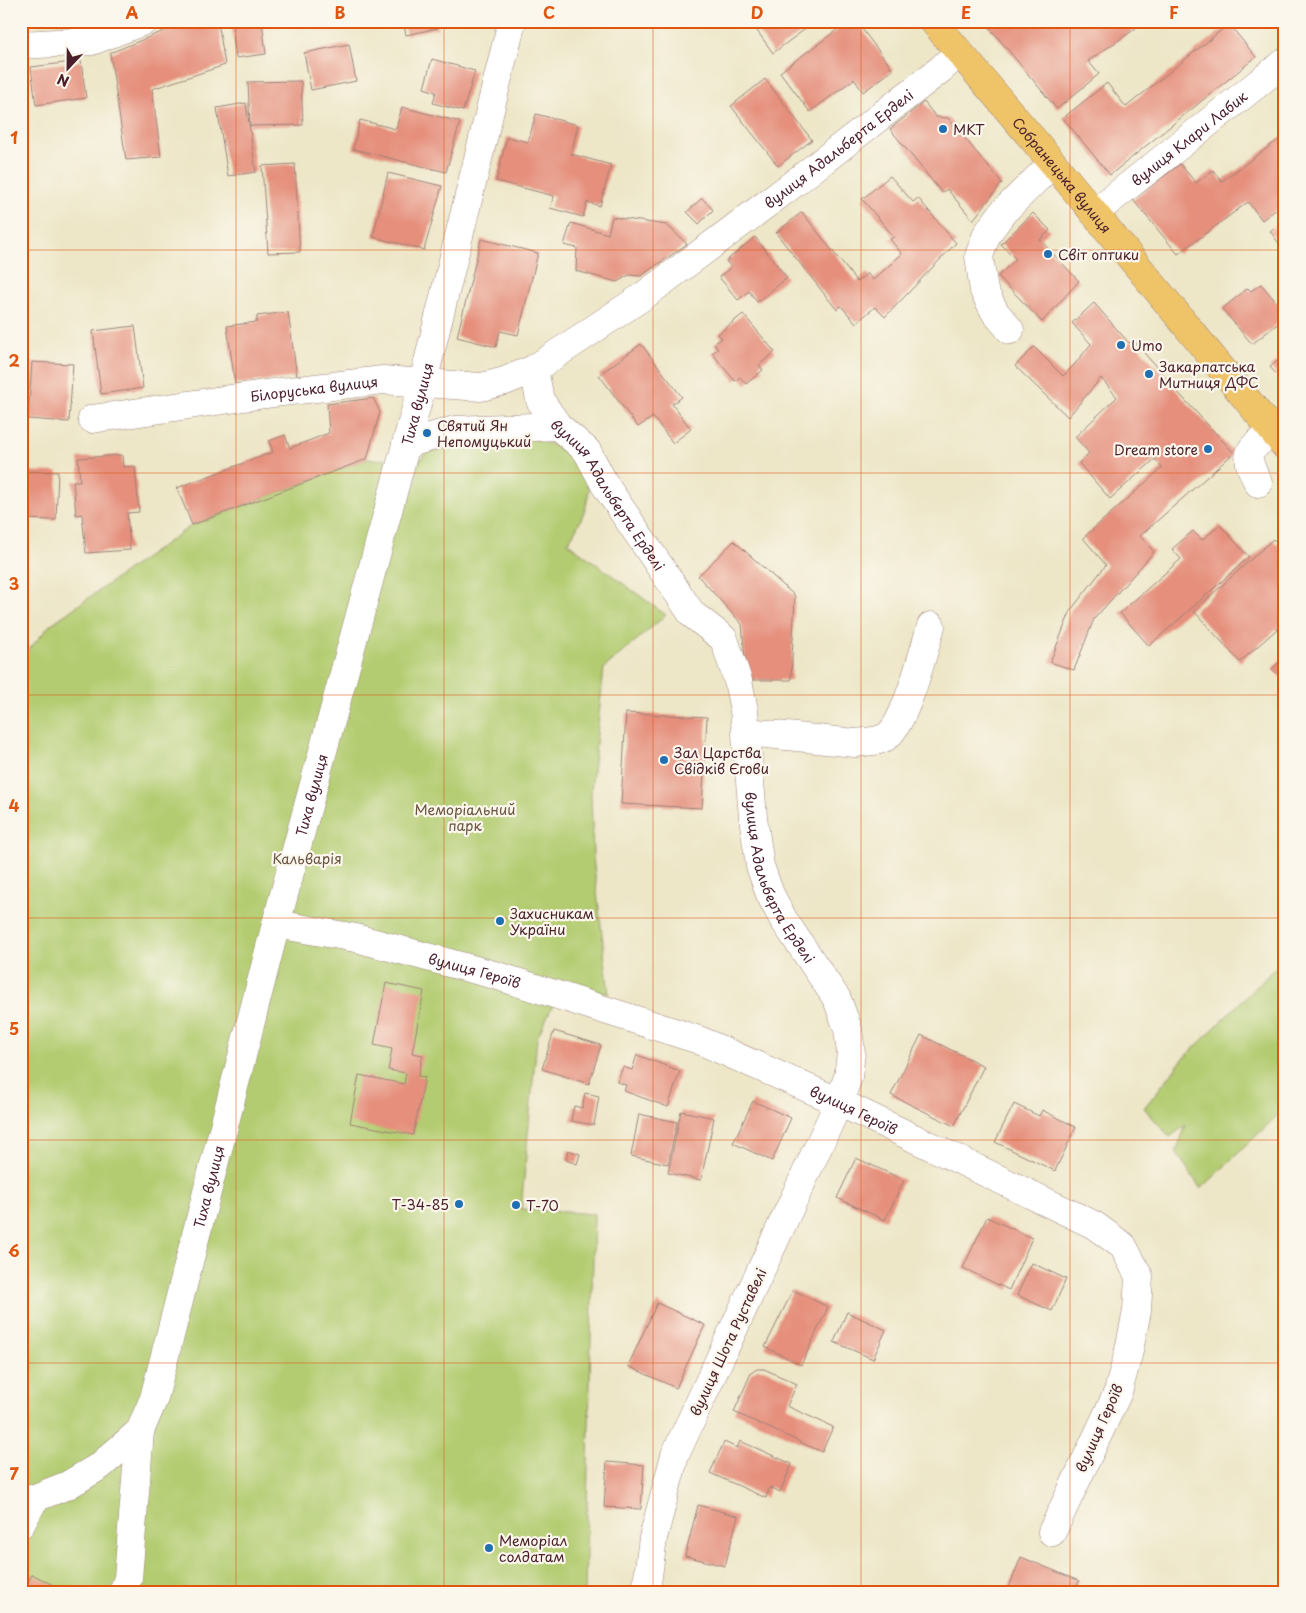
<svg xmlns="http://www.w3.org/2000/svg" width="1306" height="1613" viewBox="0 0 1306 1613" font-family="'Playpen Sans',sans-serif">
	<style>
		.green { fill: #b3cc71; stroke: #7e764e }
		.building { fill: #e58f7c }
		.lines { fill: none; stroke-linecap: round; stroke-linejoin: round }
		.minor-casing { stroke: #9c8279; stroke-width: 29 }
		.major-casing { stroke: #9c8279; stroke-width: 29 }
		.minor { stroke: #fff; stroke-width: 28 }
		.major { stroke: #efc469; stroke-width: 28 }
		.grid { fill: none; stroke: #e0560e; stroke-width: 1; stroke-opacity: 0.55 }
		.poi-dot { fill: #1f6fb2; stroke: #fbf7ec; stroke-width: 2 }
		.labels { text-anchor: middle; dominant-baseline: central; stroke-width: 4.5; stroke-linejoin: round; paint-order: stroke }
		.poi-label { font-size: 14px; fill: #4a1f2b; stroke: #fbf7ec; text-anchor: start }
		.street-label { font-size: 14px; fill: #4a1f2b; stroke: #fbf7ec }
		.park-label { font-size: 14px; fill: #6a5340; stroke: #fbf7ec }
		.neatline { fill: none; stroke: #e0560e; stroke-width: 2 }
		.grid-label { font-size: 16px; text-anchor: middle; font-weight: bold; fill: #e0560e }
	</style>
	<rect width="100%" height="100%" fill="#fbf7ec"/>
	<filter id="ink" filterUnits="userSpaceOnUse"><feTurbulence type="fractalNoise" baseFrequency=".02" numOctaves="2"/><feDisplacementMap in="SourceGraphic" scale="10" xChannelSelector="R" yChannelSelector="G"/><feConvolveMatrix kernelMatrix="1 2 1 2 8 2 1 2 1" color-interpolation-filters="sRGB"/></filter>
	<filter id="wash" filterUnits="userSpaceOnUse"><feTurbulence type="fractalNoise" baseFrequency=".0096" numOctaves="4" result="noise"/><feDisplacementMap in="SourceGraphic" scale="20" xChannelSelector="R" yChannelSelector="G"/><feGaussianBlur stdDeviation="1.12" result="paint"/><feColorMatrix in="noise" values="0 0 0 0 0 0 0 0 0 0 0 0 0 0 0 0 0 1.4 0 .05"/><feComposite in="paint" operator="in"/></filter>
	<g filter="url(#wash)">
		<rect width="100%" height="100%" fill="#ede6c7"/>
		<g class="green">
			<path d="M528,437C571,449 604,469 581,519C578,527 572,535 568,543L666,615L604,668L591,790L593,858L609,994L563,984L537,1038L521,1209L594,1214L585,1592H21V659L50,625L192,525L367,459L420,460L428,450L443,442Z"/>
			<path d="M1285,958V1108L1201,1189L1176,1152L1186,1125L1170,1137L1144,1108L1183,1059Z"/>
		</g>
		<g id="blocks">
			<g class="building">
				<path d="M188,21H218L225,65L152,89L161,157L126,160L110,53Z"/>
				<path d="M231,21H262L266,54L236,58Z"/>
				<path d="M403,21H436L438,28L406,35Z"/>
				<path d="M750,21H816L773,53Z"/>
				<path d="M849,21H856L893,70L863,92L854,79L810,112L780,72Z"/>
				<path d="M984,21H1141L1135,29L1088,61L1099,74L1057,109Z"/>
				<path d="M1229,24L1256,57L1110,175L1063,118L1107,83L1126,107Z"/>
				<path d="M349,44L356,81L311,90L304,53Z"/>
				<path d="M432,59L475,71L463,111L433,103L436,92L424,88Z"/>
				<path d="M81,61L86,98L36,105L31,67Z"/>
				<path d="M765,79L812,140L778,166L731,106Z"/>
				<path d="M301,81L303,125L250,126L248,82Z"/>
				<path d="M924,102L936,117L948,118L1002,183L973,220L947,189L942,193L890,129Z"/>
				<path d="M246,103L256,172L228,176L217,108Z"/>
				<path d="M402,107L460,122L446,172L353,149L360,120L396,129Z"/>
				<path d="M536,114L578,125L571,154L611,165L600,206L587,202L583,217L550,208L554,196L496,181L507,137L528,142Z"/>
				<path d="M1285,135V203L1262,220L1248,202L1178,254L1133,200L1180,164L1196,183L1213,170L1222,181Z"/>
				<path d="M295,164L300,252L268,253L262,166Z"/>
				<path d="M388,173L442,186L424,250L373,237Z"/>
				<path d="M890,176L913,202L918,198L956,243L885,317L875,307L856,323L841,306L837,310L776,233L802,212L857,282L867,273L873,280L902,254L890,239L894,237L862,199Z"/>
				<path d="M702,198L713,210L699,224L687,212Z"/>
				<path d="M1033,213L1050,230L1040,240L1079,281L1042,322L998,276L1016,259L1001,244Z"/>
				<path d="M612,217L667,225L687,244L641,276L629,275L617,282L576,271L577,248L564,245L571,223L608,234Z"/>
				<path d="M1285,219V248L1283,249L1270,231Z"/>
				<path d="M755,237L787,278L757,302L749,291L738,300L719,277L731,267L726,261Z"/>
				<path d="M481,239L538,253L518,335L500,331L496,347L457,337Z"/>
				<path d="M1261,284L1285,312V318L1252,344L1222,309L1248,288L1251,291Z"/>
				<path d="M1094,303L1129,343L1133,340L1183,398L1234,453L1140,536L1154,552L1094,619L1074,670L1050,662L1071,610L1106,565L1083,538L1162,468L1155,459L1110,499L1079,463L1089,453L1075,437L1117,397L1101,378L1068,417L1015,366L1034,347L1063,376L1075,364L1091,344L1072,323Z"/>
				<path d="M288,312L297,377L235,384L227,326L257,322V316Z"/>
				<path d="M743,314L775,352L759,365L763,370L746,384L740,377L735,381L712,353L718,349L714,344L722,338L718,334Z"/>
				<path d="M135,326L143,388L101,394L93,331Z"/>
				<path d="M641,344L682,397L672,404L691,429L673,443L653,417L638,427L599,375Z"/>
				<path d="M1285,355V384L1270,367Z"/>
				<path d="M32,362L73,364L69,422L28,419Z"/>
				<path d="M373,398L380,412L367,459L192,525L177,488L273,452L269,441L285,435L290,448L329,433L327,404Z"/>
				<path d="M122,455L123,467L135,466L139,512L127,513L130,550L86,553L82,514L76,515L73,481H80L78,458Z"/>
				<path d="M21,471L58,472L56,520L21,519Z"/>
				<path d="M1220,525L1249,557L1149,646L1120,613L1181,559L1172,549L1193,531L1202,540Z"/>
				<path d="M1273,539L1285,552V622L1240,662L1194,611Z"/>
				<path d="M734,541L795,596L791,680H747L742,624L698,576Z"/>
				<path d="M1285,655V681L1272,669Z"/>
				<path d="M626,713L707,717L702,808L621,804Z"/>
				<path d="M386,983L424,991L412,1053L423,1055L418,1076L425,1077L413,1135L350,1123L359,1075L404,1084L406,1073L388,1070L392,1049L374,1045Z"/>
				<path d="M554,1031L601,1045L589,1084L542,1069Z"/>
				<path d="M921,1035L984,1066L954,1126L891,1095Z"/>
				<path d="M637,1055L680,1071L668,1107L624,1091L626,1085L617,1082L623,1067L632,1070Z"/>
				<path d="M585,1093L599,1096L594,1125L571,1121L574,1106L582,1108Z"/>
				<path d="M753,1101L791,1118L772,1161L733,1143Z"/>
				<path d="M1014,1104L1039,1116L1042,1110L1076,1127L1055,1171L995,1142Z"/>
				<path d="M681,1111L714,1118L701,1180L668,1173Z"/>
				<path d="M639,1114L677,1122L668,1164L631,1156Z"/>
				<path d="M568,1150L580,1154L577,1164L566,1160Z"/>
				<path d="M856,1158L904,1180L885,1220L837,1198Z"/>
				<path d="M987,1217L1032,1238L1009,1290L963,1268Z"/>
				<path d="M1032,1263L1066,1279L1052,1311L1017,1295Z"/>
				<path d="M793,1290L828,1307L801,1365L765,1347Z"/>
				<path d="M657,1303L705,1325L676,1388L628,1366Z"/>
				<path d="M847,1312L886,1330L873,1359L834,1342Z"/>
				<path d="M757,1369H764L797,1384L787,1406L833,1427L822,1452L734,1412L751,1373Z"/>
				<path d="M740,1441L792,1464L780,1492L770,1487L766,1498L710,1473L724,1442L737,1448Z"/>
				<path d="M607,1462L644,1465L641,1509L604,1507Z"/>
				<path d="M698,1505L738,1516L725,1566L685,1556Z"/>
				<path d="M1021,1557L1079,1581L1074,1592H1007Z"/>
				<path d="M32,1574L66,1592H23Z"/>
			</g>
		</g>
	</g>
	<g filter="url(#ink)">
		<use href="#blocks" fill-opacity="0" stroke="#9c8279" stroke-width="1"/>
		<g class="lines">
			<defs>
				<g id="minor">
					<path d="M21,45L92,41L144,21"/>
					<path id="s1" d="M1094,213L1285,62"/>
					<path d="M1010,330L995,312L984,291L979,256L987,234L1003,212L1053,163"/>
					<path id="s2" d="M534,369L540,400L558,426L587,451L605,485L692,614L724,639L738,681L744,710L753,817L760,866L770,894L783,919L837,999L848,1029L851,1053L848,1077L839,1102L675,1455L653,1538L646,1592"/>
					<path id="s3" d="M92,419L265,394L383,380L481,387L505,381L534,369L642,297L788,188L941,69L959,52"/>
					<path d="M406,444L455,430L558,426"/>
					<path d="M1258,483C1243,452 1247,452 1272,431"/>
					<path d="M747,732L855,743C865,742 877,742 886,737C905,725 924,650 931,626"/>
					<path id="s4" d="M276,924L356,938L498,976L699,1040L839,1102L1094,1225L1123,1246L1139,1276L1137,1311L1128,1355L1118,1392L1052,1532"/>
					<path id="s5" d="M21,1498H35L68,1485L100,1466L140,1431L154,1398L276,924L423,382L512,21"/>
					<path d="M21,1524L35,1498"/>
					<path d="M123,1592L128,1578L140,1431"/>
				</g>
				<g id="major">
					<path id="s6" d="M933,21L1053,163L1285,446"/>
				</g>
			</defs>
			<use href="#minor" class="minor-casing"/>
			<use href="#major" class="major-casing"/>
			<use href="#minor" class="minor"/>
			<use href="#major" class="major"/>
		</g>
	</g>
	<path class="grid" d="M236,21V1592M444,21V1592M653,21V1592M861,21V1592M1070,21V1592M21,250H1285M21,473H1285M21,695H1285M21,918H1285M21,1140H1285M21,1363H1285"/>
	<g class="poi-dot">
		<circle cx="943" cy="129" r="5"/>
		<circle cx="1048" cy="254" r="5"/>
		<circle cx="1121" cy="345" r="5"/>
		<circle cx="1149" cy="374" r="5"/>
		<circle cx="427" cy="433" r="5"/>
		<circle cx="1208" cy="449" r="5"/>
		<circle cx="664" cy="760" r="5"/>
		<circle cx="500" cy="921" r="5"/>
		<circle cx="459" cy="1204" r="5"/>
		<circle cx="516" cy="1205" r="5"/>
		<circle cx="489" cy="1548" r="5"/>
	</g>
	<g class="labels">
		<g class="poi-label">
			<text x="953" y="129">МКТ</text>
			<text x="1058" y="254">Світ оптики</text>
			<text x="1131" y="345">Umo</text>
			<text x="1159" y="366">Закарпатська<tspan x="1159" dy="16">Митниця ДФС</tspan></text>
			<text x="437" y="425">Святий Ян<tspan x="437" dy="16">Непомуцький</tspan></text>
			<text x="1198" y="449" text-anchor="end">Dream store</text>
			<text x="674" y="752">Зал Царства<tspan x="674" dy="16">Свідків Єгови</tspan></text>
			<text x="510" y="913">Захисникам<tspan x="510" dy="16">України</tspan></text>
			<text x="449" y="1204" text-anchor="end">Т-34-85</text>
			<text x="526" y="1205">Т-70</text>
			<text x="499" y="1540">Меморіал<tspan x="499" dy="16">солдатам</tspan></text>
		</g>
		<g class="street-label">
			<text stroke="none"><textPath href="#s1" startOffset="121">вулиця Клари Лабик</textPath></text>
			<text stroke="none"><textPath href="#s3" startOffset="824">вулиця Адальберта Ерделі</textPath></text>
			<text stroke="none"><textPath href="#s6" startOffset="201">Собранецька вулиця</textPath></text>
			<text stroke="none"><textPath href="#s3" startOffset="224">Білоруська вулиця</textPath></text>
			<text stroke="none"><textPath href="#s5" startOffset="1204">Тиха вулиця</textPath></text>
			<text stroke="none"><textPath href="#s2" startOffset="149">вулиця Адальберта Ерделі</textPath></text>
			<text stroke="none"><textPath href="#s5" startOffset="799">Тиха вулиця</textPath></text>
			<text stroke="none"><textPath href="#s2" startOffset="584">вулиця Адальберта Ерделі</textPath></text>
			<text stroke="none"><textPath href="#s4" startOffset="204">вулиця Героїв</textPath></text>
			<text stroke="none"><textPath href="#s4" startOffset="609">вулиця Героїв</textPath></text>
			<text stroke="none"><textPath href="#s5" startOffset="394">Тиха вулиця</textPath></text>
			<text transform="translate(728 1342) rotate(-65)">вулиця Шота Руставелі</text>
			<text transform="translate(1099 1428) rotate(-66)">вулиця Героїв</text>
		</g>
		<g class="park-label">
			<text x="465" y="809">Меморіальний<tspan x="465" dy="16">парк</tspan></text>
			<text x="307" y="858">Кальварія</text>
		</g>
	</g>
	<rect width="1306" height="1613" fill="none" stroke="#fbf7ec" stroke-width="55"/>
	<g transform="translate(68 68) rotate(202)" stroke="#fbf7ec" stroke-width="4" paint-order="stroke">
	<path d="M0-4L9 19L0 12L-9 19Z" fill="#4a1f2b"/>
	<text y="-8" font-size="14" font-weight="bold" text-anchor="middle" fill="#4a1f2b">N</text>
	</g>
	<rect x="28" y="28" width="1250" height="1558" class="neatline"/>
	<g class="grid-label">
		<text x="132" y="19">A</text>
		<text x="340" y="19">B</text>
		<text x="549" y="19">C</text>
		<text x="757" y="19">D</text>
		<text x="966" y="19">E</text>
		<text x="1174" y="19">F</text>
		<text x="14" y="144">1</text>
		<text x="14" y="367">2</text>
		<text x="14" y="590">3</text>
		<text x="14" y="812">4</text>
		<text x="14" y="1035">5</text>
		<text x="14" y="1257">6</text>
		<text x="14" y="1480">7</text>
	</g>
</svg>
